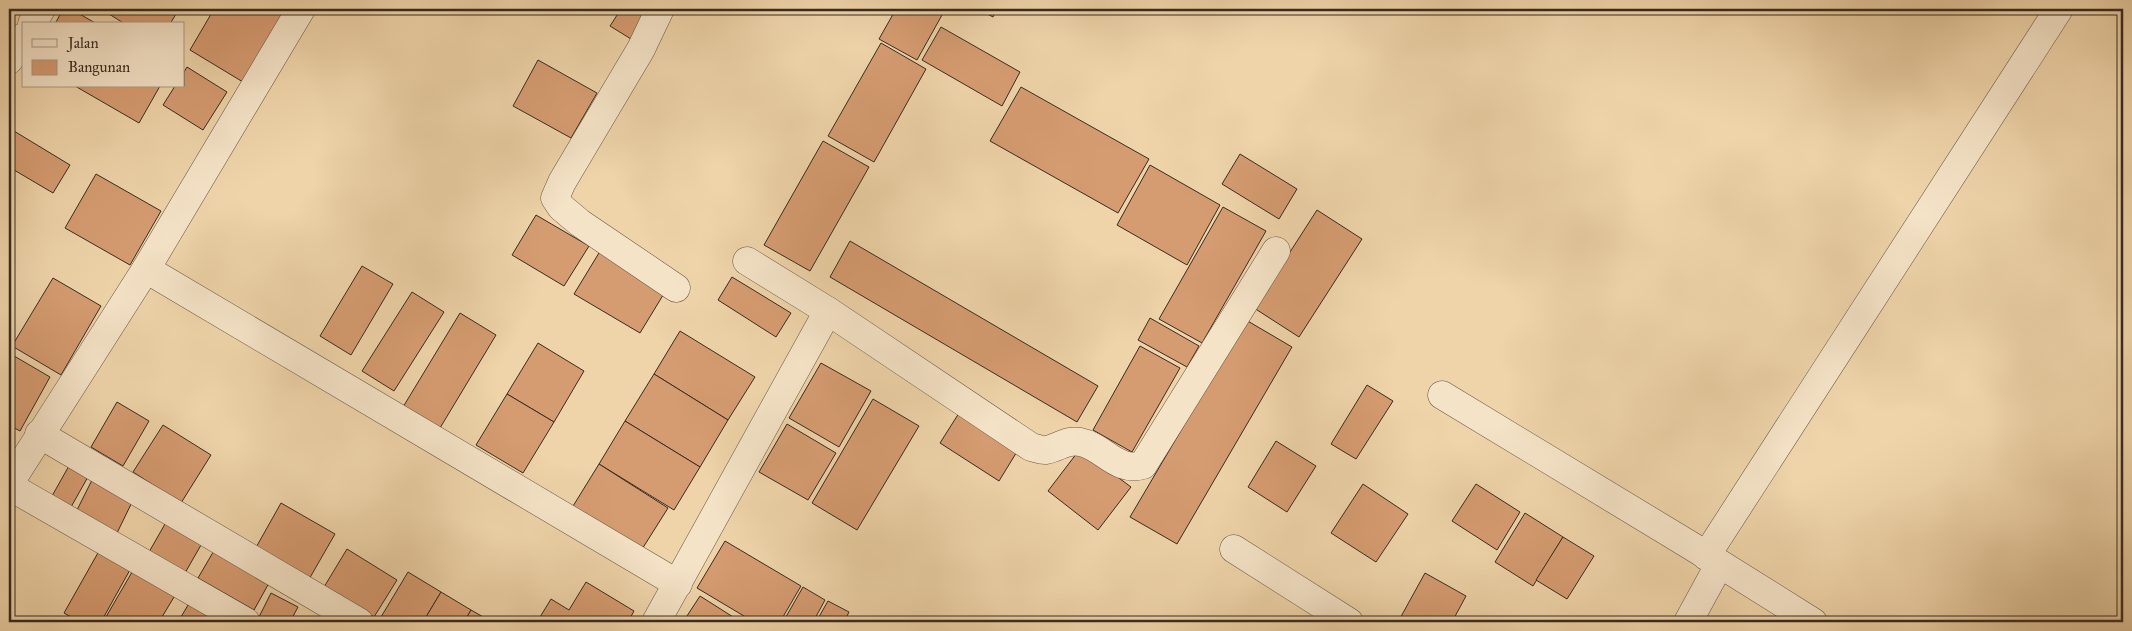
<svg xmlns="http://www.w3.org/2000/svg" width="2132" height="631" viewBox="0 0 2132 631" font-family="'IM FELL Great Primer',serif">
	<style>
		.building { fill: #d69c71; stroke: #392a21 }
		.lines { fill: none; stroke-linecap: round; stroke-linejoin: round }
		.minor-casing { stroke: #665443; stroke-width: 29 }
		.minor { stroke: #f5e3c7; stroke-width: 28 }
	</style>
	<rect width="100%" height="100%" fill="#efd4a9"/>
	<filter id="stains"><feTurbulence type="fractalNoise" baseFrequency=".004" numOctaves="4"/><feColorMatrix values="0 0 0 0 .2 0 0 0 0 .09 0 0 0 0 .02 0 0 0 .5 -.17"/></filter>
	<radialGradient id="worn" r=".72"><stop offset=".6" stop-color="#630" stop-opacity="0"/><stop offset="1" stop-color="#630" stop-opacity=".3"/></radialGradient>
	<g class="building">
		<path d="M63,9H71L97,24H55Z"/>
		<path d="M101,9H179L170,24H125Z"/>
		<path d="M214,9H286L243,82L190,50Z"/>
		<path d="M621,9H649L631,39L610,26Z"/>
		<path d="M896,9H930L942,15L917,60L879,39Z"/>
		<path d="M978,9H997L993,17Z"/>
		<path d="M941,27L1020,72L1002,106L922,60Z"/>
		<path d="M881,43L926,69L874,162L828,136Z"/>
		<path d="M538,60L597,93L571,138L513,106Z"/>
		<path d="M187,67L227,92L203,130L163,105L175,86H184V72Z"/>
		<path d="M75,86H160L139,123Z"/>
		<path d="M1021,87L1149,159L1118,213L990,141Z"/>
		<path d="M9,128L70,165L53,193L9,167Z"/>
		<path d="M823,141L869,167L810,271L764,245Z"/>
		<path d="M1240,154L1297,189L1279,219L1222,184Z"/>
		<path d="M1150,165L1220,205L1187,265L1117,225Z"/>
		<path d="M96,174L161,211L130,265L65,228Z"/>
		<path d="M1223,207L1266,231L1202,343L1159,319Z"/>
		<path d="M1317,210L1362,239L1299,337L1254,308Z"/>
		<path d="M536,215L589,246L564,286L512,255Z"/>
		<path d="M850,241L1098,386L1077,422L830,277Z"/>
		<path d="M602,248L668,287L640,333L574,294Z"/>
		<path d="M362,266L393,284L351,355L320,336Z"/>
		<path d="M732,277L791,313L776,337L718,300Z"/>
		<path d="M53,278L101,306L61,375L12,346Z"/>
		<path d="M412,292L444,312L394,391L362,371Z"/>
		<path d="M460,313L496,335L437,433L400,412Z"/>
		<path d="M1150,318L1199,346L1187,367L1138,340Z"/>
		<path d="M1246,320L1292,347L1177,544L1130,517Z"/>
		<path d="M680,331L755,377L728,420L654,374Z"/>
		<path d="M538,343L584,371L554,422L507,394Z"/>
		<path d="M1140,346L1180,368L1132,452L1093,430Z"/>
		<path d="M9,353L50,377L20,431L9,425Z"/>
		<path d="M821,363L871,391L839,447L789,418Z"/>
		<path d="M654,374L728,420L700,467L625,421Z"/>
		<path d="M1367,385L1393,401L1356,459L1331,444Z"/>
		<path d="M507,394L554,422L523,473L476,445Z"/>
		<path d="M873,399L919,426L857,530L812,503Z"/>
		<path d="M117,402L149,421L123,466L91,447Z"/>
		<path d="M959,413L1018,450L999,481L940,443Z"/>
		<path d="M625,421L700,467L674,510L599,464Z"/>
		<path d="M787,424L836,453L808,500L759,472Z"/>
		<path d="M163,425L211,455L181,503L133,472Z"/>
		<path d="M1276,441L1316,466L1287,512L1248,487Z"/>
		<path d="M1080,449L1131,487L1098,530L1048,491Z"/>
		<path d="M70,464L89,475L71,507L52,496Z"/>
		<path d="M599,464L668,508L639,554L570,511Z"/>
		<path d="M96,472L137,492L117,533L76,512Z"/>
		<path d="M1363,484L1408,514L1376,562L1331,533Z"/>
		<path d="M1476,484L1520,512L1497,550L1452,521Z"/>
		<path d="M281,503L335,534L308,581L254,551Z"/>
		<path d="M1525,513L1563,537L1533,586L1495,562Z"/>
		<path d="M169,517L205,538L185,573L149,552Z"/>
		<path d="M1563,537L1594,556L1567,599L1536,580Z"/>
		<path d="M725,541L801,586L780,622H754L697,588Z"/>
		<path d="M219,542L274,574L254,610L198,578Z"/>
		<path d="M347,549L397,580L374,617L324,587Z"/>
		<path d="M99,551L131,568L101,622H80L64,613Z"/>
		<path d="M135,567L177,592L159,622H103Z"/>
		<path d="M408,572L441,592L423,622H378Z"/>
		<path d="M1425,573L1466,596L1452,622H1398Z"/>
		<path d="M586,582L634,611L628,622H537L551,599L569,610Z"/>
		<path d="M803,587L825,600L813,622H783Z"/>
		<path d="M441,592L471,610L464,622H423Z"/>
		<path d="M271,593L298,607L290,622H269L259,617Z"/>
		<path d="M700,596L741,622H683Z"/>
		<path d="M191,600L228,622H178Z"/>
		<path d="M828,601L849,612L844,622H816Z"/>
		<path d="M471,610L492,622H464Z"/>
	</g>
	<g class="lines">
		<defs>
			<g id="minor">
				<path d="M660,9L641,49L562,182L555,198L561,207L580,223L676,288"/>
				<path d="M32,24L41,9"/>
				<path d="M9,60L24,37"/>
				<path d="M146,269L678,584"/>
				<path d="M828,311L1031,447C1036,448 1042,451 1046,450C1058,448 1067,439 1080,442C1103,446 1117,473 1143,465L1276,251"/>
				<path d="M1442,395L1693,547L1813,622"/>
				<path d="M39,434L359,622"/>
				<path d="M9,484L146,269L301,9"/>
				<path d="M9,486L246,622"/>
				<path d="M1234,549L1349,622"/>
				<path d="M1706,556L2059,9"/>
				<path d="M656,622L828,311L747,261"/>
				<path d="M1688,622L1719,565"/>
			</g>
		</defs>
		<use href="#minor" class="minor-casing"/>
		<use href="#minor" class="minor"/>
	</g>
	<rect width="2132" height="631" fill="none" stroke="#efd4a9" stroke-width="30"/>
	<rect x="10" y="10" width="2112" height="611" fill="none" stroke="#392a21" stroke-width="2.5"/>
	<rect x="15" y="15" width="2102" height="601" fill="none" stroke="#392a21"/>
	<rect x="22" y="22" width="162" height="65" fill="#f5e3c7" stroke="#aa9985"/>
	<rect x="32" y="39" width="25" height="8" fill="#f5e3c7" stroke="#aa9985"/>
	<text x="68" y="48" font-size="15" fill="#392a21">Jalan</text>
	<rect x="32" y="60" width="25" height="15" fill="#d69c71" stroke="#aa9985"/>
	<text x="68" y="72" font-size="15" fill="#392a21">Bangunan</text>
	<rect width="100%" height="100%" filter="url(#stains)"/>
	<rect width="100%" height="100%" fill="url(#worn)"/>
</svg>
